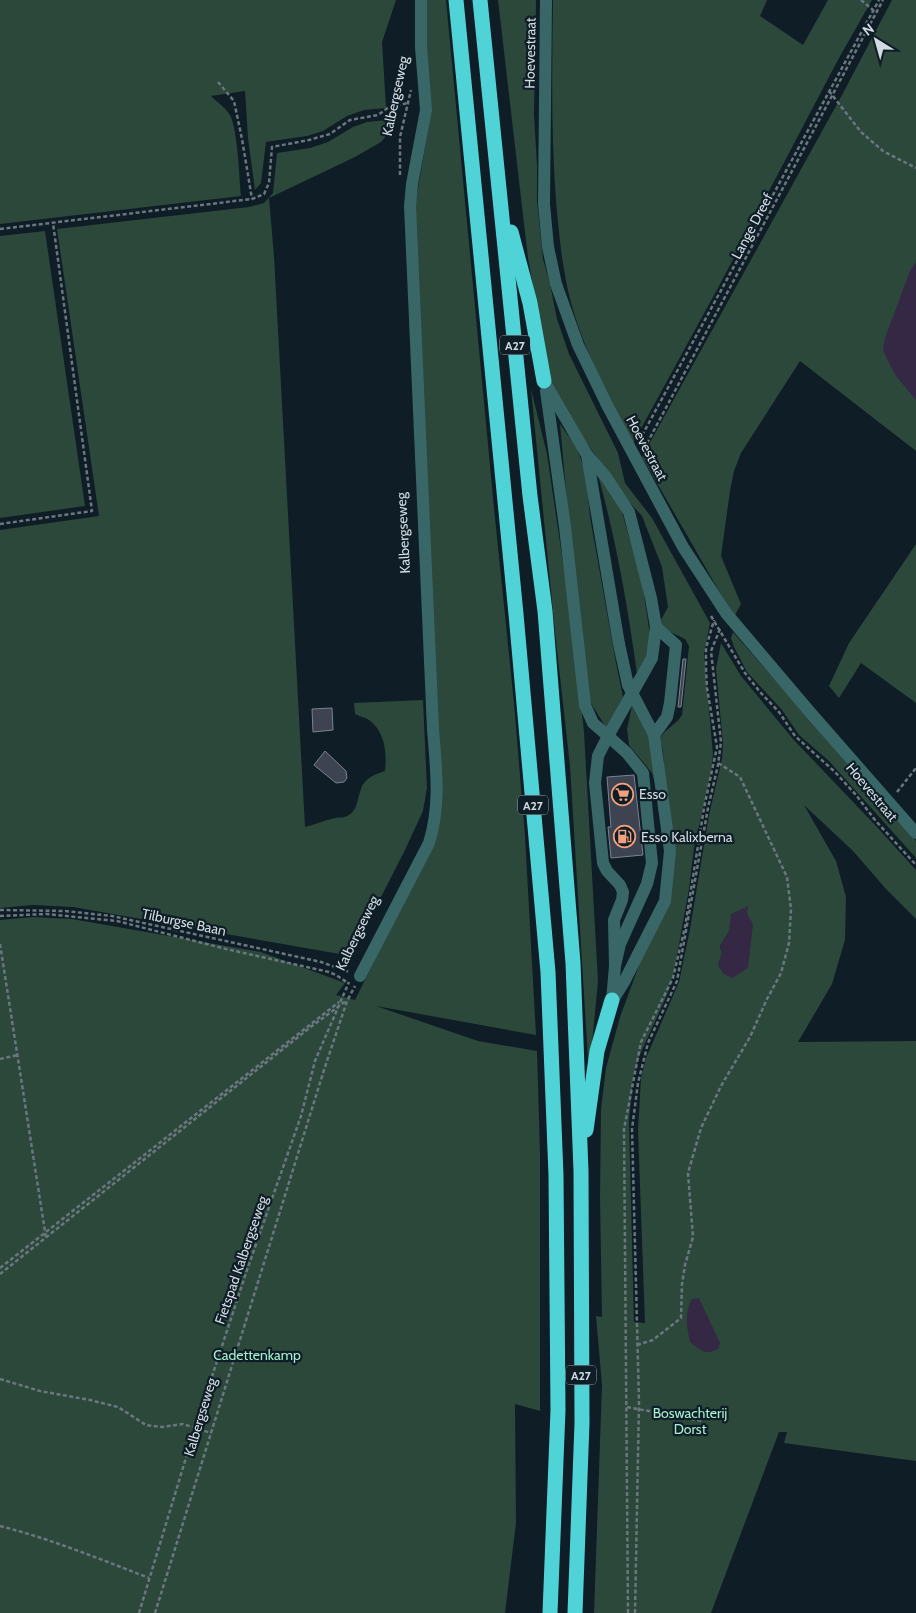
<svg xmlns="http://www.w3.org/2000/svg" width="916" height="1613" viewBox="0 0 916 1613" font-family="Cabin,sans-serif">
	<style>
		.green { fill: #2b483b; fill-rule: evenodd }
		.water { fill: #342845 }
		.building { fill: #3d4351; stroke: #7b8292 }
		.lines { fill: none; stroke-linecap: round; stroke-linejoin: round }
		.path { stroke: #6a777e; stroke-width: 2.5; stroke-dasharray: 4 2.5; stroke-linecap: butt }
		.minor { stroke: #396768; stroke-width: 12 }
		.highway { stroke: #50d3d7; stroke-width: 15 }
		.labels { text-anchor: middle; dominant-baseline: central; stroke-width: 4.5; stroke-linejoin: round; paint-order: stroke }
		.shield { fill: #0e1d26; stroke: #96a2a9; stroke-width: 1 }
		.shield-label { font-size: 12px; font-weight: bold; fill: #d1dbe1 }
		.street-label { font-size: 14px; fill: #d1dbe1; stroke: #0e1d26 }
		.poi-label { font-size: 14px; fill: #d1dbe1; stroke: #0e1d26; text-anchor: start }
		.park-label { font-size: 14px; fill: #a7edcc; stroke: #0e1d26 }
	</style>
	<rect width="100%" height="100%" fill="#0e1d26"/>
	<g class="green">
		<path d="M0,0H396L382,42L386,108L364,110L347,116L323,131L307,136L266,142L261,183L255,190L248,138L245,91L211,96C217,102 225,107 230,115C238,131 239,176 241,196L0,224Z"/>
		<path d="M419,0H446L494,508L514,703L525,836L536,1035L376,1006L478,1041L537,1051L540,1153V1411L515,1404L516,1523L505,1613H0V920L33,917L72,919L261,952L345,983L336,995L355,1000L433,843L415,205L429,125Z"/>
		<path d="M498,0H536L534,115L537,165V201L543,259L550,284L557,319L569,354L618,453L625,483L652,518L710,623L704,654L713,754L711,773L694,848L689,889L674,972L667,995L639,1057L633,1078L629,1121L634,1322L645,1323L638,1130L641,1078L646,1058L679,982L690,929L709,815L722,759L723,744L716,668L721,643L741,676L793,739L876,826L916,870V919L886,889L853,851L804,805L836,861L846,897L845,940L832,984L798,1042L916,1041V1461L784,1443L787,1432H779L711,1613H594L602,1385L596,1316L602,1317L600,1197L601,1109L606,1068L620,1017L665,895L666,800L663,752L660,738C666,728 676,725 682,715L689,646L685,639L660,627L661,620L668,607L662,567L642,516L621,493L552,392L528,258ZM731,914L724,974L718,965L722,954L720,946L729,931Z"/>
		<path d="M553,0H767L760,16L803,45L828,0H872L839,58L719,286L632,445C610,398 583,350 570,299C562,267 559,234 556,201C551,134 552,67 553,0Z"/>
		<path d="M892,0H916V451L800,361L741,453L734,471L730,491L721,556L741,604L734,617L642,457L842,95Z"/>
		<path d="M387,120V135L381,142L355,157L269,198L274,256L305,827C314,825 325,820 335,818C339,817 344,818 347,816C358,811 357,799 361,789C364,778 376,774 385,771C387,752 385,732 369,720C365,717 360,717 355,714L354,703L423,700L427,788L423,811L405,850L351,956L73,907L33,905L0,908V530L99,516L57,229L249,207L264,203L273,193L277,153L310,148L328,142L353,127L367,122Z"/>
		<path d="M45,231L85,506L0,518V236Z"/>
		<path d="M531,389L547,454L573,631L584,732L598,981L589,1076L570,766L555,632Z"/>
		<path d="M560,424L577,448L586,474L590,517L616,663L623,697L607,729L589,700L568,512Z"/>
		<path d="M598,475L620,505L642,582L652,648L637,674C628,607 616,540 598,475Z"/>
		<path d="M916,544V703L861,663L839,698L829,686L849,643Z"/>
		<path d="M733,632L916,841V858L829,761L799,735L782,710L747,672L734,647L731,638Z"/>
		<path d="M632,706L653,746L656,786L652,773L629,745L627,729Z"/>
	</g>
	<g class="water">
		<path d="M916,262V400L896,376L888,361L883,350L885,338L910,271Z"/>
		<path d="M748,906L747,914L753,924L748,968L732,978L724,974L718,965L722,954L720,946L729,931L731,914Z"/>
		<path d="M699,1298L720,1343L718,1349C705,1356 700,1350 690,1342C687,1328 684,1312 692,1299Z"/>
	</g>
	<g class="building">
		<path d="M683,659H686L681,707H678Z"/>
		<path d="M332,708L333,730L313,732L312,709Z"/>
		<path d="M325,751L346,771L347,778L344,782L336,783L314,765Z"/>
		<path d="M634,775L643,855L611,858L608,827H611L607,777Z"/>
	</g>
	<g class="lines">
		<g class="path">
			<path d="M861,0L873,10"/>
			<path d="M218,82L234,101L242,139L252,199"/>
			<path d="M829,91L861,132L883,151L916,168"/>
			<path d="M400,175V137L411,90"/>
			<path d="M0,229L252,199L264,194L269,183L272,147L309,140L330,134L350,120L378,115L389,107L408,103"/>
			<path d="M639,441L879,0"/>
			<path d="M644,449L883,0"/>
			<path d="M0,524L92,511L53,223"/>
			<path d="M711,616L745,673L760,692L779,712L795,736L835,772L856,795L875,820L916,865"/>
			<path d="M897,792L916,768"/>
			<path d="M0,910L65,911L112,916L321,962L349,972"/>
			<path d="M0,916L46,914L117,921L226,949L329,972L336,975L348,983"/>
			<path d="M0,944L46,1238"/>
			<path d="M0,1059L18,1055"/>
			<path d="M0,1268L339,1002"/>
			<path d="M0,1274L312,1026L346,1001"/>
			<path d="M637,1345L653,1340L681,1318L682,1284L685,1265L693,1237L688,1173L701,1128L721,1086L750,1037L767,999L781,973L789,943L791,909L787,877L740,777L718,763"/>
			<path d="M0,1379L40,1391L90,1400L118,1407L146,1425L162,1427L183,1424L211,1433"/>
			<path d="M627,1407L702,1421"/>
			<path d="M0,1526C51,1539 100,1559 149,1578"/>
			<path d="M139,1613L195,1428L247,1270L301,1116L315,1061L349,982"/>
			<path d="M155,1613L324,1070L347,1001L355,986"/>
			<path d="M628,1613L624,1129L641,1042L673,978L685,927L704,808L717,747L707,688L706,669V648L714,620"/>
			<path d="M635,1613L639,1402L632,1129L638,1083L648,1043L677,981L708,808L718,765L721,742L711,651L720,629"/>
		</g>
		<g class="minor">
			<path d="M546,0L544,204L548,247L556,284L578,345L607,405L683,547L726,613L809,711L916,833"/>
			<path d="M544,381L587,455L606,477L629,512L651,598L656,627L652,658L608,736L627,753L643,773L652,863L647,884L620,944L615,966"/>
			<path d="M546,391L565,527L585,705L593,723L608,736L598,756L595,783L603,863L607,871L620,885L623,892L622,900L614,920L615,966L612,1000"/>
			<path d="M587,455L619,644L628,685L654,735L670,851L665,901L624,982L614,998"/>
			<path d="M654,735L667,717L670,703L676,645L656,627"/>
			<path d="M360,976L429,843C441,804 436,768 433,729L410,206L412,184L426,110L421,47V0"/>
		</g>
		<g class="highway">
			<path d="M456,0L516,614L548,972L556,1175L558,1410L550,1613"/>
			<path d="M480,0L530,496L545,611L573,963L581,1171L582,1423L575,1613"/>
			<path d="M511,232L530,303L544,381"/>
			<path d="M586,1130L597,1051L612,1000"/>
		</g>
	</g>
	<defs>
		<symbol id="supermarket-ring" viewBox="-11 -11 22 22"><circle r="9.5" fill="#0e1d26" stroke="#f1a17c" stroke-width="1.5"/><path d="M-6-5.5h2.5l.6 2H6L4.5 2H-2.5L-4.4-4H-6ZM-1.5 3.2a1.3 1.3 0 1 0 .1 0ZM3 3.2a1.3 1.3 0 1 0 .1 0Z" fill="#f1a17c"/></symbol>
		<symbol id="fuel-ring" viewBox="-11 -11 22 22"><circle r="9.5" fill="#0e1d26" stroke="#f1a17c" stroke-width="1.5"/><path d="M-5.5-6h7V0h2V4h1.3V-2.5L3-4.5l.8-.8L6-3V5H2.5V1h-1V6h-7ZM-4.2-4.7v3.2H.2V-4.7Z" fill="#f1a17c"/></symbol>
	</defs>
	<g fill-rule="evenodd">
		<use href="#supermarket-ring" x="610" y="782" width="25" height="25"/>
		<use href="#fuel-ring" x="612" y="824" width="25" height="25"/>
	</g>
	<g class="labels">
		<g class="shield">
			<rect x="500" y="335.5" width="30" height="19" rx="4"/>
			<rect x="518" y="795.5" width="30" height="19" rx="4"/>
			<rect x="566" y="1365.5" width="30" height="19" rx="4"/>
		</g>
		<g class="shield-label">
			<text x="515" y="345">A27</text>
			<text x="533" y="805">A27</text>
			<text x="581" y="1375">A27</text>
		</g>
		<g class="street-label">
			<text transform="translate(530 53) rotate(-89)">Hoevestraat</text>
			<text transform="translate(395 96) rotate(-78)">Kalbergseweg</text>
			<text transform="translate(752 226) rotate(-62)">Lange Dreef</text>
			<text transform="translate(647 448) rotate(62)">Hoevestraat</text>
			<text transform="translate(403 533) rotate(-93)">Kalbergseweg</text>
			<text transform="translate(872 792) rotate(50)">Hoevestraat</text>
			<text transform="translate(184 922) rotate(12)">Tilburgse Baan</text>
			<text transform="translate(357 933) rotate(-64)">Kalbergseweg</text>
			<text transform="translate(241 1260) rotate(-71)">Fietspad Kalbergseweg</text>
			<text transform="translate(200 1417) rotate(-73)">Kalbergseweg</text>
		</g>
		<g class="poi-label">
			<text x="639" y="794">Esso</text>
			<text x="641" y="837">Esso Kalixberna</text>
		</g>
		<g class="park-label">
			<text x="257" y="1355">Cadettenkamp</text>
			<text x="690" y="1413">Boswachterij<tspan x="690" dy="16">Dorst</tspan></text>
		</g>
	</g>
	<g transform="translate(876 40) rotate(323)" stroke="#0e1d26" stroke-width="4" paint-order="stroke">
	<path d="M0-4L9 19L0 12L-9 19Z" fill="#d1dbe1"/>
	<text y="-8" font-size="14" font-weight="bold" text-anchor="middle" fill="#d1dbe1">N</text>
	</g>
</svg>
